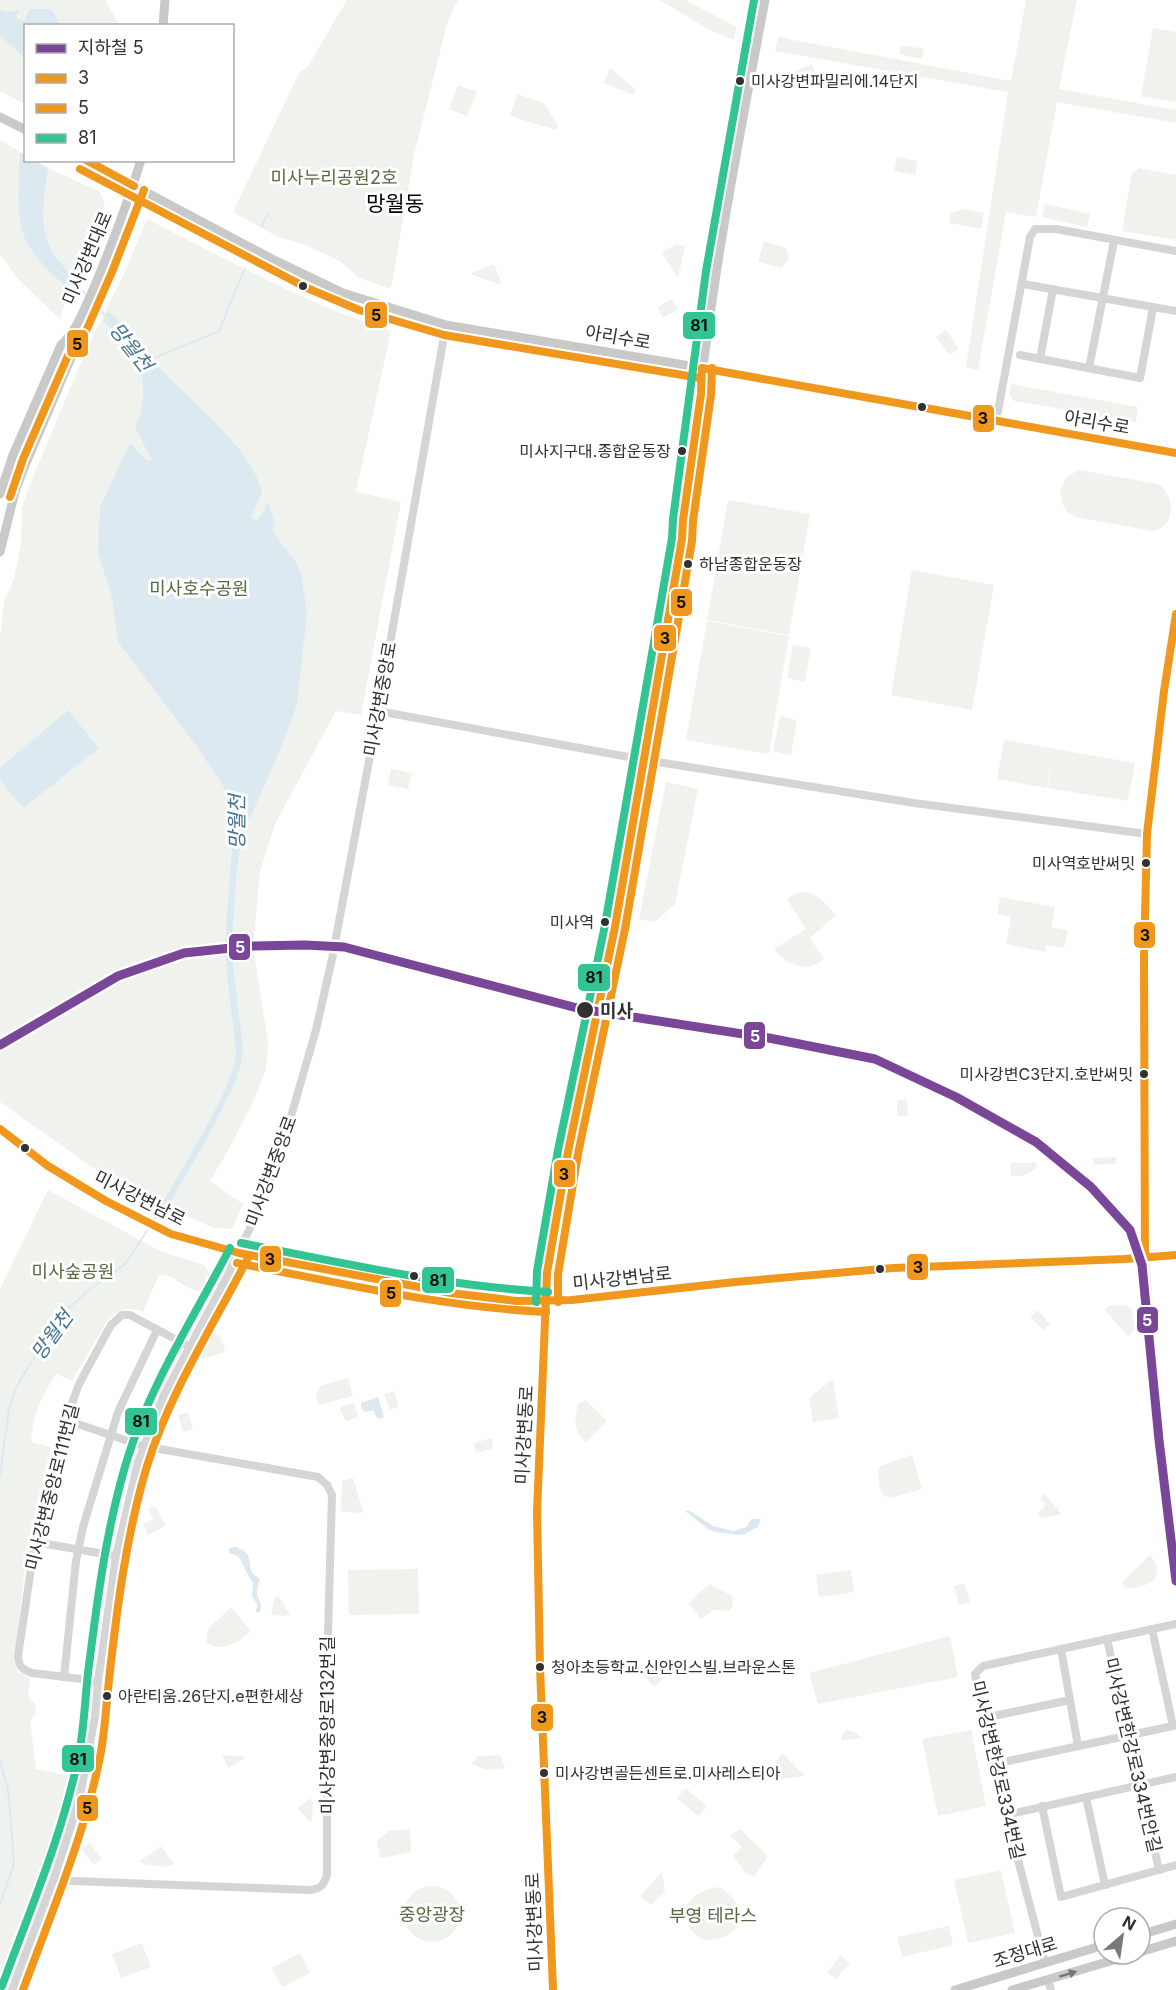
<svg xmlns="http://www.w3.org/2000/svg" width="1176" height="1990" viewBox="0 0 1176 1990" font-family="Inter,'Noto Sans KR',sans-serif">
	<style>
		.green { fill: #f0f3ed }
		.water { fill: #dde9f1 }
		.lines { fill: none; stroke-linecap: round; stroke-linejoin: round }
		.stream { stroke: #dde9f1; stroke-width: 2 }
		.minor { stroke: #d5d5d5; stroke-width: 8 }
		.major { stroke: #c9c9c9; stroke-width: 9 }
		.bus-1-casing { stroke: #fff; stroke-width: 12 }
		.bus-2-casing { stroke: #fff; stroke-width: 12 }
		.bus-3-casing { stroke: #fff; stroke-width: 12 }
		.bus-1 { stroke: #ef981d; stroke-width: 8 }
		.bus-2 { stroke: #ef981d; stroke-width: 8 }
		.bus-3 { stroke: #33c494; stroke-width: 8 }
		.metro-1-casing { stroke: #fff; stroke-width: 14 }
		.metro-1 { stroke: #794698; stroke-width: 9 }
		.oneway { fill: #757575 }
		.bus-dot { fill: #313131; stroke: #fff; stroke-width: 2 }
		.labels { text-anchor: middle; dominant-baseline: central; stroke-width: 6; stroke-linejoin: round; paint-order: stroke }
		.bus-label { font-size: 16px; fill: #313131; stroke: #fff; text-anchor: start }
		.park-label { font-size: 18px; fill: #556b41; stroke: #fff }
		.street-label { font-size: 18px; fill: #313131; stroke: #fff }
		.stop-label { font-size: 18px; font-weight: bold; fill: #313131; stroke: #fff; text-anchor: start }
		.water-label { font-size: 20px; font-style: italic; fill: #44728f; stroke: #fff }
		.quarter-label { font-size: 21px; fill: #000; stroke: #fff }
		.line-badge { stroke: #fff; stroke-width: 2 }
		.badge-label { font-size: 16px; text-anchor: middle; font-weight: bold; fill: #fff }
		.pale-badge-label { font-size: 16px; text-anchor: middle; font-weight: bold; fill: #111 }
	</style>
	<rect width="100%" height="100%" fill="#fff"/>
	<g class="green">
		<path d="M0,0H105L119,24L136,25L26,26L25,104L0,91Z"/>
		<path d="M347,0H458L448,20L414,155L391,289L359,278L340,261L305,245L278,237L233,212L299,73L308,66Z"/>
		<path d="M660,0H685L737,27L734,40L706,28Z"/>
		<path d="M1026,0H1077L1059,89L1176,110V123L1057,102L1036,217L1006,212L978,370L966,367L1008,92L775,51L778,37L1011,81Z"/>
		<path d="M1153,28L1176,32V102L1141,96Z"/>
		<path d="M901,45L924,49L922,59L899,54Z"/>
		<path d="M812,64L819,82L797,91L791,73Z"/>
		<path d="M610,68L635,89L634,95L604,83Z"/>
		<path d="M458,85L477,92L467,116L449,109Z"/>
		<path d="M517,94L544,103L558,125L556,130L510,116Z"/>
		<path d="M0,140L25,155L26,160L36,161L52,170L99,191L105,203L98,222L78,263L60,319L17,278L0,254Z"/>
		<path d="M897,157L918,161L915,175L894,171Z"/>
		<path d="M1139,168L1176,175V240L1122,231L1132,173Z"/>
		<path d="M1045,204L1090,214L1087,227L1042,217Z"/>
		<path d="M964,209L984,213L981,229L949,223L951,213Z"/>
		<path d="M147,219C227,259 306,304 391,331L356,492L401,502L361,715L336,711L275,824L260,872L253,946L268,1041L266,1069L254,1100L230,1147L210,1181L243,1204L232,1229L214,1228L145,1199L92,1167L0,1102V638L4,601L14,579L21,544L22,507L35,472L88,346L123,276Z"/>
		<path d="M764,241L786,248L789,259L781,268L758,262Z"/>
		<path d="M676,244L685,246L678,278L662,253Z"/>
		<path d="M494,264L502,285L470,274Z"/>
		<path d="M672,299L678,309L663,318L657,307Z"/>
		<path d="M946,330L959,349L949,355L936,337Z"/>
		<path d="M1011,384L1138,407L1136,422L1014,401L1009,395Z"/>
		<path d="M1079,470L1158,484C1176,496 1176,528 1152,531L1076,517L1068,513L1062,503L1060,492L1066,477Z"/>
		<path d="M728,500L810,514L789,635L707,620Z"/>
		<path d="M912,570L994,585L972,710L891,695Z"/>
		<path d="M707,621L789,636L769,754L686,740Z"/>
		<path d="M793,645L811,648L805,682L787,678Z"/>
		<path d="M780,716L797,720L791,755L773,751Z"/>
		<path d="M1004,740L1135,763L1128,801L1048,788L1053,755L1047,788L997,779Z"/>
		<path d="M391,769L412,773L408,789L388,785Z"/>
		<path d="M666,782L698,789L675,904L655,922L639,919Z"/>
		<path d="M802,892C817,892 826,904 836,915L810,938L824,959C808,974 786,965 774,949L806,929L787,899L795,894Z"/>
		<path d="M1000,897L1055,907L1051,927L1068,930L1064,948L1046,945L1045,952L1006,944L1011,917L997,914Z"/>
		<path d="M897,1100H907L908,1116H897Z"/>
		<path d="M1116,1157V1164L1093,1165V1158Z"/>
		<path d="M1011,1163H1037L1035,1170L1022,1176H1011Z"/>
		<path d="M48,1190L160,1251L204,1265L209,1271L201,1290C186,1293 175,1273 159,1275L143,1312C129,1306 118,1309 107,1321L72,1381L56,1374C39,1401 35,1410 31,1442L51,1447L28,1543L14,1662L18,1671L30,1678L28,1697L35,1704L36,1714L30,1720L36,1769L70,1776L62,1811L0,1988V1289Z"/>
		<path d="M1125,1305L1132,1310L1135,1330L1128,1336L1106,1312L1105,1309L1108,1306Z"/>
		<path d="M1037,1310L1050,1324L1043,1330L1030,1317Z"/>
		<path d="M214,1333L217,1336L220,1334L225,1350L224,1352L202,1359L200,1355Z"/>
		<path d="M348,1378L353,1396L319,1405L316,1395L320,1386Z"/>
		<path d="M833,1379L839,1418L813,1422L809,1398Z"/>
		<path d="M394,1391L399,1407L390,1410L384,1394Z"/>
		<path d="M586,1400L607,1421L586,1442C572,1429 575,1421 578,1404Z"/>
		<path d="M354,1403L358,1415L356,1418L347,1421L344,1418L340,1409L342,1406Z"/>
		<path d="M188,1412L193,1429L183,1432L178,1415Z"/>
		<path d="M492,1438L493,1448L476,1453L474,1443Z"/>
		<path d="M912,1455L922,1489L891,1498L884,1496C879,1489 877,1474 880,1466Z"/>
		<path d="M351,1478H353L363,1511L361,1513L341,1511L342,1481Z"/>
		<path d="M1044,1494L1058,1509L1060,1513L1058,1515L1042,1518L1037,1514L1044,1507L1045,1503L1040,1498Z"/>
		<path d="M155,1506L166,1525L148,1535L143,1524L153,1519L148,1509Z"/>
		<path d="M1150,1555C1169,1577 1147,1589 1126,1588L1123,1585V1581Z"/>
		<path d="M418,1569L419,1614L349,1615L348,1570Z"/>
		<path d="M851,1570L854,1592L819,1597L816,1575Z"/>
		<path d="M964,1583L970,1602L959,1605L954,1586Z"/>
		<path d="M710,1584L732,1596L733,1605L730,1611L713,1610L701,1619L688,1603Z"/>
		<path d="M278,1595L290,1615L283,1616L271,1614L274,1599Z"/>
		<path d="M231,1607L251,1631C239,1642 221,1654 206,1642L208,1629Z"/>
		<path d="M950,1636L958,1677L818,1704L809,1673Z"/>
		<path d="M650,1659L665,1677L654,1687L638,1668Z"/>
		<path d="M846,1730L855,1732L861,1738L842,1741L841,1736Z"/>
		<path d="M971,1730L986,1806L938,1816L922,1739Z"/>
		<path d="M782,1753L805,1776L763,1781Z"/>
		<path d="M222,1755L242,1756L245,1758L228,1768Z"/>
		<path d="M500,1755L505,1768L486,1770L471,1764L477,1756Z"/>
		<path d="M686,1788L707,1807L698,1816L677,1798Z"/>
		<path d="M310,1798L313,1802L312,1820L310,1822L298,1808Z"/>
		<path d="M410,1829L411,1852L380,1858L377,1841L389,1831Z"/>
		<path d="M740,1829L768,1856L754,1877L745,1872L733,1856L742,1847L730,1835Z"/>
		<path d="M90,1843L102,1859L94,1865L81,1849Z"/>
		<path d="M161,1846L174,1864L166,1867L143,1864L140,1861Z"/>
		<path d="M1001,1870L1015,1933L968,1943L954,1880Z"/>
		<path d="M662,1872L665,1891L651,1905L640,1896Z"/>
		<circle cx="432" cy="1914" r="28"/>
		<path d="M720,1887C735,1898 739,1905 742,1923C727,1937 722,1940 702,1940L689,1928L683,1911C693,1894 701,1890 720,1887Z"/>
		<path d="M949,1926L953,1945L902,1957L897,1937Z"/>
		<path d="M142,1943L151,1967L121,1978L112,1954Z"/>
		<path d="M300,1953L310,1973L282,1987L272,1968Z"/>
		<path d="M841,1955L850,1963L836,1979L827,1972Z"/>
	</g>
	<g class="water">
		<path d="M32,9H51L60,25L26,26L25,62L22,55L0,36V10L8,12L19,10L17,15V19L25,20L29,10Z"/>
		<path d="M20,152L25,155L26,160L35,161L48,168C42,212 35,244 74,276L68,289C53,274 32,257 24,236C15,212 20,177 20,152Z"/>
		<path d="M108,310C130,333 149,357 170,379C199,407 255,454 262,493L251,516L255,520H258L259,517L265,510L266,503L269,504L275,524L273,528L274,533L297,564L301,573L307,613L297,704L282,746L241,838L236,879L232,942L234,974L243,1049L241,1064L236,1081L208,1137L167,1208L161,1205C178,1176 196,1146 212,1116C223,1094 234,1075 236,1050L227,976L225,941L233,835V806L222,784L197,747L118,642L112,597L98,553L100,507L130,443L147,461L152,460L135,427C146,408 146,368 133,351C125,340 113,330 103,321Z"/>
		<path d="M68,710L99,748L23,808L0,780V768Z"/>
		<path d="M378,1397L384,1417L379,1419L377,1418L373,1410L365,1412L361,1407V1403Z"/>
		<path d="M689,1510L713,1526L733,1531L747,1527L751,1519H761L758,1527L745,1534L738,1535L715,1532L709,1530L685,1511Z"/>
		<path d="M236,1547C254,1554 247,1559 252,1573L260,1579C259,1585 256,1589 257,1594C259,1602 264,1605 259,1613L256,1612L257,1604L252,1596L253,1582C246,1575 244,1564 238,1556L229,1553V1548Z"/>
		<path d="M728,1903L732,1905L733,1909L737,1913L735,1918L730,1917L725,1919L723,1918L722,1913L725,1910Z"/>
	</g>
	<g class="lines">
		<g class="stream">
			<path d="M261,227L268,214"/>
			<path d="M71,279L88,297"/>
			<path d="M91,301L106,316"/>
			<path d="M152,359L219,331L245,268"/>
			<path d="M154,1220L164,1205"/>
			<path d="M0,1475L9,1409L16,1388L28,1367L68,1309L85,1293L125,1264L149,1228"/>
			<path d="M0,1761L8,1789L14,1864L0,1905"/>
		</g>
		<g class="minor">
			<path d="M1023,284L1176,311"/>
			<path d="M1020,355L1140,378L1153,308"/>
			<path d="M1040,359L1053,289"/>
			<path d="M1089,368L1114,241"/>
			<path d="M996,422L1030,237L1035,229H1056L1176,251"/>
			<path d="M1176,614L1164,691L1147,834L1144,958V1187L1145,1258L1153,1360L1167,1497L1176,1549"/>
			<path d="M378,711L645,760L914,803L1147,834"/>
			<path d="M35,1542L116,1556"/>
			<path d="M1107,1639L1159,1870"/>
			<path d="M1061,1649L1078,1746"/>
			<path d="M64,1677L76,1561L83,1527L118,1412L157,1330"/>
			<path d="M98,1681L32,1673C22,1669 19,1667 18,1656L35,1542L66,1420L79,1384L111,1325L122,1315H130L190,1347"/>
			<path d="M984,1718L1070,1700"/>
			<path d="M994,1764L1173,1726L1152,1629"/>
			<path d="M1086,1797L1105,1885"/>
			<path d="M1042,1806L1061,1897L1176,1865"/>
			<path d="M1006,1815L1176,1777"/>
			<path d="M54,1878L73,1881L310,1890C320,1889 324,1885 327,1875V1668L332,1495L327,1485L318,1477L143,1446L66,1420"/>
			<path d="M1045,1963L995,1772L975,1674L983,1666L1176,1624"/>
			<path d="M1048,1980L1051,1990"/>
			<path d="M12,1990L54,1878L74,1817L82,1786L95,1717L98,1681L116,1556L138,1462L164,1395L227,1277L257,1213L278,1161L316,1030L332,959L375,729L446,325"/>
		</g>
		<g class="major">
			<path d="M163,26L165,0"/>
			<path d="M0,117L26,130"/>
			<path d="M85,160L272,259L343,293L446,325L702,368L1176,453"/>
			<path d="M0,494L13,455L61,345C78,329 83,311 93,290C111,247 127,205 141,160"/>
			<path d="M0,552L15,492L23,470L74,351L73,334"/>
			<path d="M0,1129L48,1166L106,1201L171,1234L200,1243L239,1253L451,1293L517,1301L572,1300L735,1282L893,1268L1125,1259L1176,1255"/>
			<path d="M1140,1935L1176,1924"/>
			<path d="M1140,1952L1176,1941"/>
			<path d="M553,1990L540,1667L537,1512L547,1273L568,1152L615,927L682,539L683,520C696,426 706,331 722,237C735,158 750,79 765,0"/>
			<path d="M955,1990L1104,1945"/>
			<path d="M1012,1990L1134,1954"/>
		</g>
		<defs>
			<g id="bus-1">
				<path d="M86,160L134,186"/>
				<path d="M702,368L1176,453"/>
				<path d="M0,1129L48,1166L106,1201L171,1234L239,1253L451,1293L517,1301L572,1300L735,1282L893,1268L1125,1259L1176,1255"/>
				<path d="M1145,1258L1144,958L1147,834L1164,691L1176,614"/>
				<path d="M553,1990L540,1667L537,1512L547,1273L568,1152L615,927L682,539L683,520L701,394L702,368"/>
			</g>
			<g id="bus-2">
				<path d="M80,169L307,288L359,310L444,335L700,378"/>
				<path d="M10,497L23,459L70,351L83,338L112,272L144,190"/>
				<path d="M237,1263C340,1283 441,1307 546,1312"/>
				<path d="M558,1302V1274L578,1154L625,929L692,541L693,521L711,395L712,368"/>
				<path d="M23,1990C51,1914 84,1837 100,1757C105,1732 106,1706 109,1680C117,1608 126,1536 147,1466C170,1392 213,1326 248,1258"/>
			</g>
			<g id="bus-3">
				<path d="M241,1243C343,1263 444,1286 548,1292"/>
				<path d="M536,1302L537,1271L558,1150L605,925L672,538L673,519L706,271L754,0"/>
				<path d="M2,1986C30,1910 63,1834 79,1754C84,1728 85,1700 88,1673C97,1602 106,1529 127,1460C150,1385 194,1317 230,1248"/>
			</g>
		</defs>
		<use href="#bus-1" class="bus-1-casing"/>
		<use href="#bus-2" class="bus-2-casing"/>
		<use href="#bus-3" class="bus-3-casing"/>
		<use href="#bus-1" class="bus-1"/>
		<use href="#bus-2" class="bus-2"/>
		<use href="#bus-3" class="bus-3"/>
		<defs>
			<path id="metro-1" d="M0,1045L118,976L184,953L250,946L305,945L344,947L581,1009L769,1038L875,1059L956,1097L1036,1142L1091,1187L1130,1230L1142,1265L1159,1440L1176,1581"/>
		</defs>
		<use href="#metro-1" class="metro-1-casing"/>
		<use href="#metro-1" class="metro-1"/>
	</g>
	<defs><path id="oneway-solid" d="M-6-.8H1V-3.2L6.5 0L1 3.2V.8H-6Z" transform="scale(1.5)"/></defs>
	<use class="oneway" href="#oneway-solid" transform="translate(1068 1974) rotate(-17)"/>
	<g class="bus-dot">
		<circle cx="740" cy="81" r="5"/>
		<circle cx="303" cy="286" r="5"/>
		<circle cx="922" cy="407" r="5"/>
		<circle cx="682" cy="451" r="5"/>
		<circle cx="688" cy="564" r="5"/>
		<circle cx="1146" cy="863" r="5"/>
		<circle cx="605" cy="922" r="5"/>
		<circle cx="585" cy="1010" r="9"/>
		<circle cx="1144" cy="1074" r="5"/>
		<circle cx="25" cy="1148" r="5"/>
		<circle cx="880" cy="1269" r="5"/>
		<circle cx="414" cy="1276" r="5"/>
		<circle cx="540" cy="1667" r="5"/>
		<circle cx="107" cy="1696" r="5"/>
		<circle cx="544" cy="1773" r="5"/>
	</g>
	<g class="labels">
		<g class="bus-label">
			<text x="751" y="81">미사강변파밀리에.14단지</text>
			<text x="671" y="451" text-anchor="end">미사지구대.종합운동장</text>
			<text x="699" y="564">하남종합운동장</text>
			<text x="1135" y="863" text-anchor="end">미사역호반써밋</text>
			<text x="594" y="922" text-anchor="end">미사역</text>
			<text x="1133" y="1074" text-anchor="end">미사강변C3단지.호반써밋</text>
			<text x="551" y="1667">청아초등학교.신안인스빌.브라운스톤</text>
			<text x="118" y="1696">아란티움.26단지.e편한세상</text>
			<text x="555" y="1773">미사강변골든센트로.미사레스티아</text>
		</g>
		<g class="park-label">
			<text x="334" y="177">미사누리공원2호</text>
			<text x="199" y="588">미사호수공원</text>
			<text x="73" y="1271">미사숲공원</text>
			<text x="432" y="1914">중앙광장</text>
			<text x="713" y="1915">부영 테라스</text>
		</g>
		<g class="street-label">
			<text transform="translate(87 258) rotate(-67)">미사강변대로</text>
			<text transform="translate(618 337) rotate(10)">아리수로</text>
			<text transform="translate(1097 422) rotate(10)">아리수로</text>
			<text transform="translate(380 699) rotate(-80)">미사강변중앙로</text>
			<text transform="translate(271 1171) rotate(-70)">미사강변중앙로</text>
			<text transform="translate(140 1198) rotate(27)">미사강변남로</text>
			<text transform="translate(622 1278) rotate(-6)">미사강변남로</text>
			<text transform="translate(524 1435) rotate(-87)">미사강변동로</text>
			<text transform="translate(52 1487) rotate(-76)">미사강변중앙로111번길</text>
			<text transform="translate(327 1725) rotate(-90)">미사강변중앙로132번길</text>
			<text transform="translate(1133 1755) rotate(77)">미사강변한강로334번안길</text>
			<text transform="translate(998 1770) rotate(77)">미사강변한강로334번길</text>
			<text transform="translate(534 1922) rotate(-92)">미사강변동로</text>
			<text transform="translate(1025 1952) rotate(-17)">조정대로</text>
		</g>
		<g class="stop-label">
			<text x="600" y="1010">미사</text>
		</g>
		<g class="water-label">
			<text transform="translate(131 347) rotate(52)">망월천</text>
			<text transform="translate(237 822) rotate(-90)">망월천</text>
			<text transform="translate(52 1335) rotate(-54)">망월천</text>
		</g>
		<g class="quarter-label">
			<text x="395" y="203">망월동</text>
		</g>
	</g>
	<g class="line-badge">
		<rect x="364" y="301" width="24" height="28" rx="6" fill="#ef981d"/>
		<rect x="682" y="311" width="34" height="29" rx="6" fill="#33c494"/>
		<rect x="66" y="329" width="23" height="29" rx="6" fill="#ef981d"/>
		<rect x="972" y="404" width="23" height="29" rx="6" fill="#ef981d"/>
		<rect x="670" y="588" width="23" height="29" rx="6" fill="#ef981d"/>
		<rect x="653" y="624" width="24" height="28" rx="6" fill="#ef981d"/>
		<rect x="1133" y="921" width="23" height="28" rx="6" fill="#ef981d"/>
		<rect x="228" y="933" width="23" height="28" rx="6" fill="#794698"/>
		<rect x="577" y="963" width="34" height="29" rx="6" fill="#33c494"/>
		<rect x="743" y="1021" width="23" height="29" rx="6" fill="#794698"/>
		<rect x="553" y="1159" width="23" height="29" rx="6" fill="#ef981d"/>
		<rect x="259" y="1245" width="23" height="28" rx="6" fill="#ef981d"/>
		<rect x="906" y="1253" width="23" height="28" rx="6" fill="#ef981d"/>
		<rect x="421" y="1266" width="34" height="28" rx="6" fill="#33c494"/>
		<rect x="379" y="1279" width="23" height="29" rx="6" fill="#ef981d"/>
		<rect x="1136" y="1306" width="23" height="28" rx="6" fill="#794698"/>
		<rect x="124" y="1407" width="34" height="29" rx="6" fill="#33c494"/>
		<rect x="530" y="1703" width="24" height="29" rx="6" fill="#ef981d"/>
		<rect x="61" y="1744" width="34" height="29" rx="6" fill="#33c494"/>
		<rect x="76" y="1794" width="23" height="28" rx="6" fill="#ef981d"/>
	</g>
	<g class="badge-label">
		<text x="240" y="953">5</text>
		<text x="755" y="1042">5</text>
		<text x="1147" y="1326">5</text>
	</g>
	<g class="pale-badge-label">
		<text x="376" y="321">5</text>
		<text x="699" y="331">81</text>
		<text x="77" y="350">5</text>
		<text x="983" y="424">3</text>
		<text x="681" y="608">5</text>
		<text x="665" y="644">3</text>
		<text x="1145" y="941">3</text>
		<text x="594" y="983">81</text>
		<text x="564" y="1180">3</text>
		<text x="270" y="1265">3</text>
		<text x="918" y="1273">3</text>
		<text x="438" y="1286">81</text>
		<text x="391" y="1299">5</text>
		<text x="141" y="1427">81</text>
		<text x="542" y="1723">3</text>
		<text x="78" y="1765">81</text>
		<text x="87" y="1814">5</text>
	</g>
	<rect x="24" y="24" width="210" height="138" fill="#ffffff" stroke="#adadad" stroke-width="1.5"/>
	<rect x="36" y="44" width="30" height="9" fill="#794698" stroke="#adadad" stroke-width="1.5"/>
	<text x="78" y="54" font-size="18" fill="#313131">지하철 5</text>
	<rect x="36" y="74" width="30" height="9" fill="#ef981d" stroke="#adadad" stroke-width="1.5"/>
	<text x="78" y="84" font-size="18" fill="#313131">3</text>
	<rect x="36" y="104" width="30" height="9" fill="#ef981d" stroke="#adadad" stroke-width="1.5"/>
	<text x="78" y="114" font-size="18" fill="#313131">5</text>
	<rect x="36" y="134" width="30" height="9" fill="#33c494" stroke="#adadad" stroke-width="1.5"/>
	<text x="78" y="144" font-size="18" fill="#313131">81</text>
	<g transform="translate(1122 1936) rotate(29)"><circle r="28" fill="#ffffff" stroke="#adadad" stroke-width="1.5"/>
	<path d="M0-4.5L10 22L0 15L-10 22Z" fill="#797979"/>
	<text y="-9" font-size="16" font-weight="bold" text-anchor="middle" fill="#313131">N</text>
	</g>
</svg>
